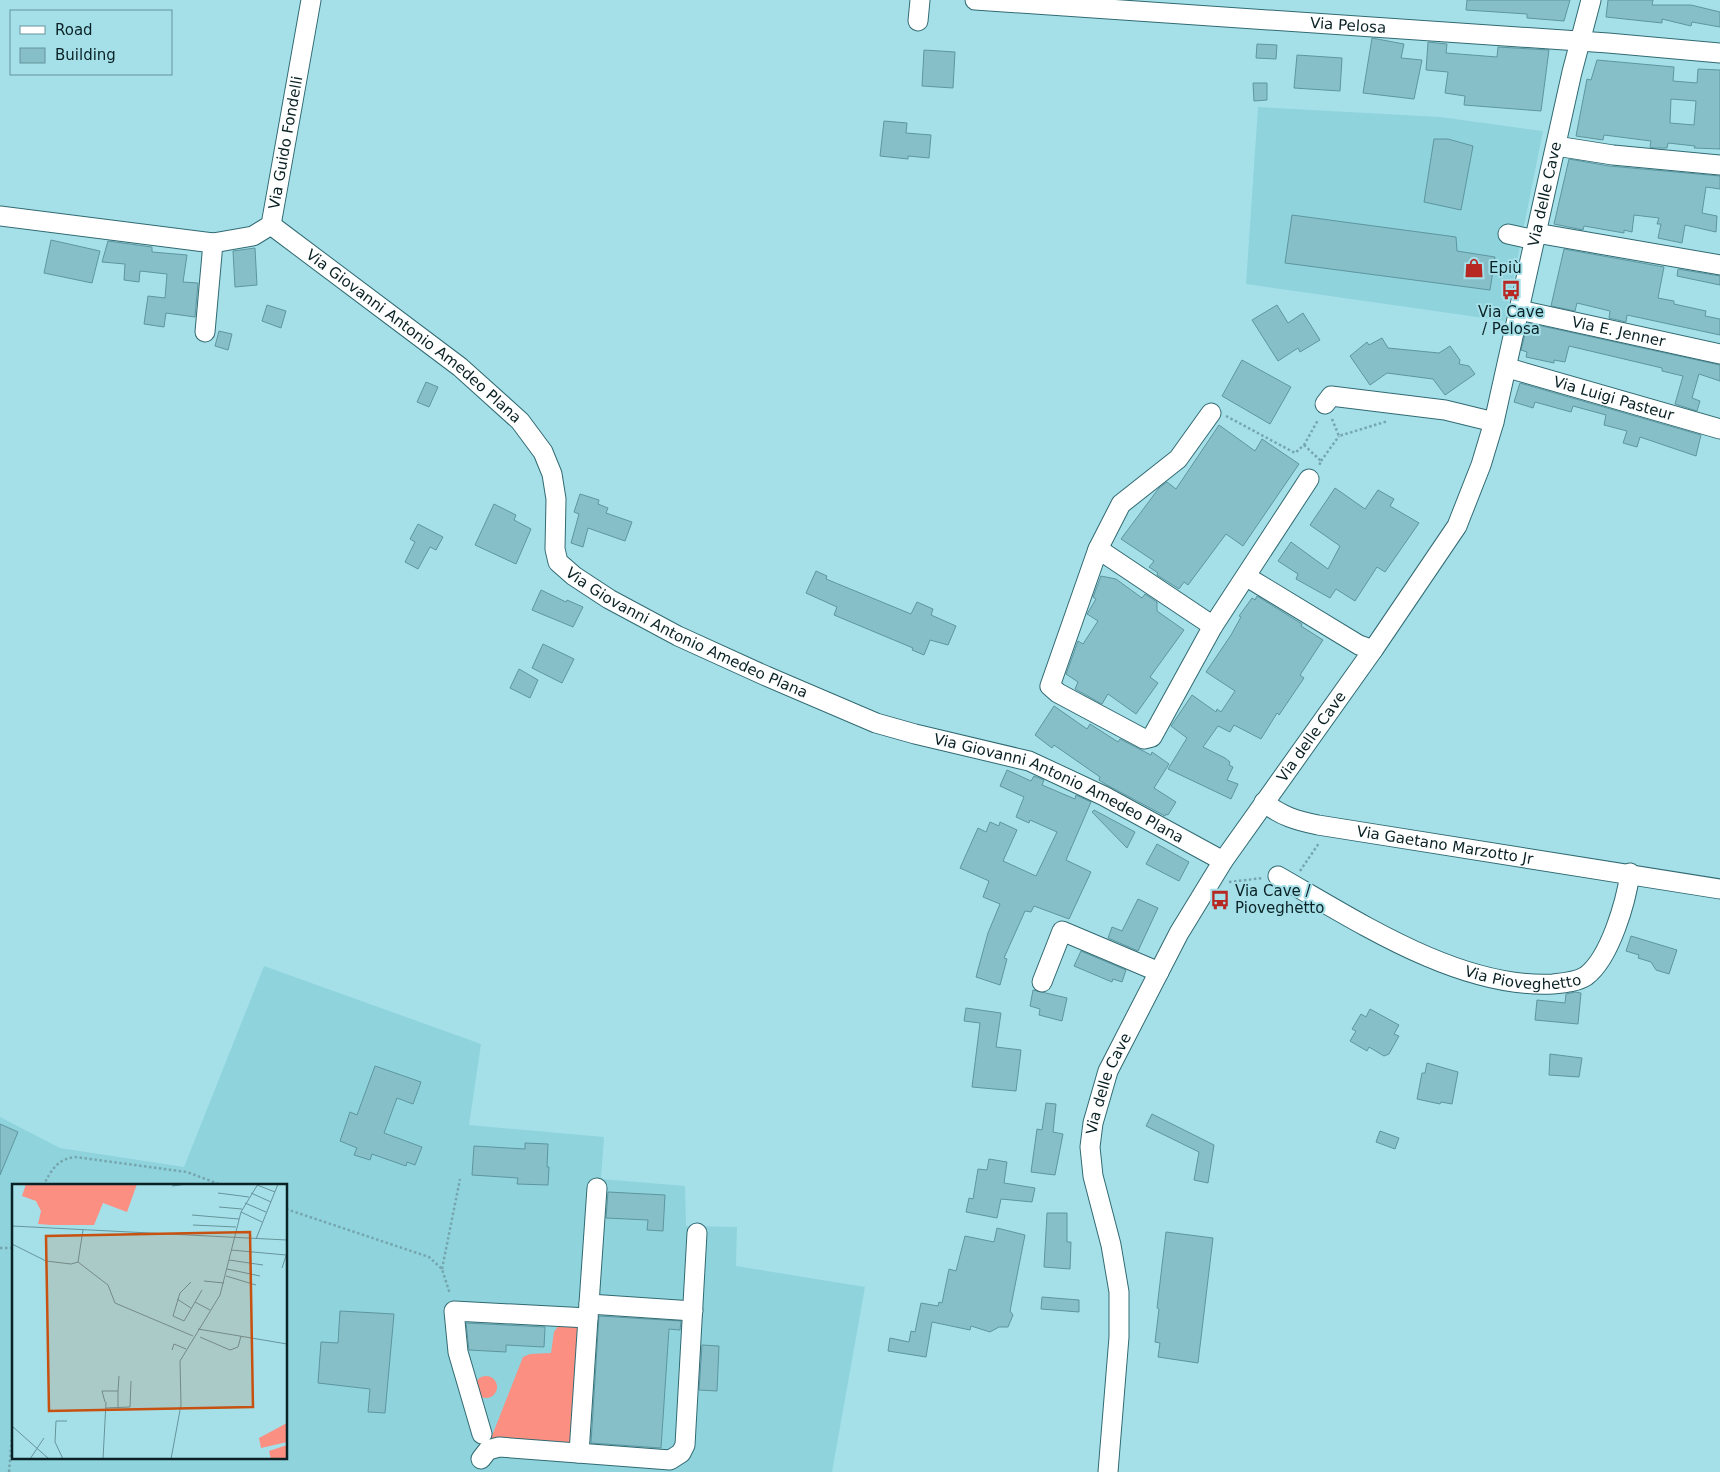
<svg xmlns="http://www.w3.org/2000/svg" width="1720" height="1472" viewBox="0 0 1720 1472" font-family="'DejaVu Sans',sans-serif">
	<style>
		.built { fill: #8fd3dd; fill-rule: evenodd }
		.grass { fill: #fb8f82 }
		.building { fill: #86bfc8; stroke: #5d969f; fill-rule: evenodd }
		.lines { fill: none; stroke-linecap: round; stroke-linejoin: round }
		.minor-casing { stroke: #316a72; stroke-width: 21 }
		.path { stroke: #75a6ad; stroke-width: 2.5; stroke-dasharray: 2.5 2.5; stroke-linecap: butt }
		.minor { stroke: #fff; stroke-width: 19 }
		.labels { text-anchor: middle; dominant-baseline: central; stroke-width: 4; stroke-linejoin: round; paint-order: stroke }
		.street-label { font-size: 15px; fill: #0a2225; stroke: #a5e0e9 }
		.poi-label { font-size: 15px; fill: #0a2225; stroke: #a5e0e9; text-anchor: start }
		.inset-road { fill: none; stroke: #67949b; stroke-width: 1 }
		.view { fill: #c75110; fill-opacity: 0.15; stroke: #c75110; stroke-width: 2.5 }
		.inset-edge { fill: none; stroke: #0a2225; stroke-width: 2.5 }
	</style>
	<rect width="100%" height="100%" fill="#a5e0e9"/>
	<g class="built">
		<path d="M1258,107L1440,117L1543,131L1505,321L1246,284Z"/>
		<path d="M264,966L481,1044L469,1125L604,1137L601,1179L685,1186L686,1226L737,1227L736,1266L865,1287L832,1472H0V1117L60,1148L184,1167ZM14,1186H286V1458H14Z"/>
	</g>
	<g class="grass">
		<path d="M578,1324L581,1331L575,1442L567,1447L490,1441L523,1357L530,1354L551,1353L554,1332L559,1325Z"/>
		<circle cx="486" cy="1387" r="11"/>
	</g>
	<g class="building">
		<path d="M1467,0H1570L1564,21L1527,18V14L1466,10Z"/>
		<path d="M1608,0H1653L1652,5H1691L1720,12V27L1692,22L1691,26L1662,19V23L1606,17Z"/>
		<path d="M1372,38L1404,44L1401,58L1422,60L1414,99L1363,93Z"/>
		<path d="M1428,42L1447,44L1446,53L1497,57L1498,47L1549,50L1541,111L1464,105L1465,96L1445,93L1448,72L1426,70Z"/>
		<path d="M1257,44L1277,45L1276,59L1256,58Z"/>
		<path d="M924,50L955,52L953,88L922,86Z"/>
		<path d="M1297,55L1342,58L1340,91L1294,88Z"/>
		<path d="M1597,60L1674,67L1673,81L1697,83L1698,69L1720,70V149L1694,148L1695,146L1668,143L1667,148H1654L1650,147L1651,141L1604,135L1603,140L1576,136L1587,79L1591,80ZM1671,99L1696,101L1694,125L1670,123Z"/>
		<path d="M1253,83H1267V100L1254,101Z"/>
		<path d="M884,121L907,123L906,133L931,135L929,158L908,156V159L880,156Z"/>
		<path d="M1434,139H1448L1473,146L1461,210L1424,202Z"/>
		<path d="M1569,159L1609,166L1720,176V189L1706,187L1702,213L1717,216L1716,232L1685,225L1682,243L1658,238L1661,224H1657L1659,218L1634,215L1632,232L1624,230V233L1584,226L1583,230L1554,224Z"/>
		<path d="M1292,215L1456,237L1457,251L1495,257L1490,290L1285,263Z"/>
		<path d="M51,240L100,251L92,283L44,273Z"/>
		<path d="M108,241L152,247V252L187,255L183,282L198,283L195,317L166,313L164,327L144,324L148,296L165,298L167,274L140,271L139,282L124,280L125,264L102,262Z"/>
		<path d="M255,248L257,285L235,287L233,251Z"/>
		<path d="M1564,249L1664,267L1658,298L1674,301V304L1706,311L1705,316L1720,319V335L1627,315L1626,322L1609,318L1610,311L1577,303L1575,311L1551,306Z"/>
		<path d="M1678,269L1720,276V285L1677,276Z"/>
		<path d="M267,305L286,311L281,328L262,321Z"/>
		<path d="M1277,305L1288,323L1303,313L1320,340L1300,352L1298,348L1278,361L1252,320Z"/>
		<path d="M1528,323L1720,365V381L1699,374L1692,398L1700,401L1697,411L1675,404L1683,376L1662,371V368L1569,346L1565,362L1554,360V363L1526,357L1527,352L1521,350Z"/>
		<path d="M219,331L232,334L228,350L215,346Z"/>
		<path d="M1382,338L1388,348L1439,353L1450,346L1460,360L1459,364L1469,366L1475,374L1445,395L1433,379L1387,373L1370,385L1350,356L1367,342L1369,345Z"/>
		<path d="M1242,360L1291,387L1270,424L1222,396Z"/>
		<path d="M426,382L438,387L429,407L417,402Z"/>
		<path d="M1520,383L1701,435L1696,456L1640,437L1637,447L1623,443L1627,431L1604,425L1606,415L1573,406L1571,412L1535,402L1533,408L1514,402Z"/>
		<path d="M1219,425L1255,451L1262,439L1299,464L1243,546L1226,534L1188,585L1184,582L1179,589L1157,575L1158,573L1149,567L1154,561L1121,539L1159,488L1167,482L1176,489Z"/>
		<path d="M1335,488L1365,509L1378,490L1394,499L1390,506L1419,523L1385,572L1377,567L1355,601L1336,589L1330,598L1296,579L1298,574L1278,561L1291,542L1328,569L1340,546L1310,525Z"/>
		<path d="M580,494L599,500L598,504L608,508L606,513L632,522L625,541L588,528L583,547L571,543L579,514L574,512Z"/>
		<path d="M494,504L516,515L514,520L531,529L516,564L475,545Z"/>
		<path d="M418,524L443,537L436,550L430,547L418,569L405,562L415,542L410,539Z"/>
		<path d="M816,571L827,576L826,579L911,614L917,602L933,609L931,615L956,626L948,645L930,640L924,655L912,650L913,648L834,615L837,607L806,593Z"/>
		<path d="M1101,576L1116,579L1142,598L1145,594L1157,602V611L1184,630L1150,677L1158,683L1136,714L1108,694L1102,704L1075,689L1078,682L1066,674L1078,641L1083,644L1098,621L1087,614L1096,599L1093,597Z"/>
		<path d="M541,590L566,602L567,600L583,607L573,627L532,610Z"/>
		<path d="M1257,596L1302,624L1301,626L1323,640L1300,675L1304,678L1279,715L1277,713L1261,739L1234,725L1230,732L1218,726L1203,747L1225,758L1230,762L1229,765L1233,767L1227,780L1238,784L1231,799L1168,769L1187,738L1171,726L1192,695L1216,712L1217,709L1221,712L1235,691L1206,672L1231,635L1241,617L1239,616L1252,598L1255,600Z"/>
		<path d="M543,644L574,659L562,683L532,668Z"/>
		<path d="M519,669L538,680L530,698L510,688Z"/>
		<path d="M1054,706L1087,729L1090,724L1118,742L1120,739L1151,755L1152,752L1169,764L1154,788L1176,802L1168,815L1166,814L1165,816L1105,784L1099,780L1100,777L1054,745L1052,748L1035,735Z"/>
		<path d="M1007,770L1031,781L1034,776L1044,780L1042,785L1075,799L1076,795L1091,802L1066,860L1091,872L1069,919L1034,906L1031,912L1025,911L1004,958L1007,959L1000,985L976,977L988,933L1000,904L983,897L989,881L960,868L978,828L986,832L990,822L999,826L1000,822L1017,830L1003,861L1036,876L1057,832L1030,820L1029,823L1016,817L1024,797L1000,786Z"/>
		<path d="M1094,810L1135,832L1127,848L1092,812Z"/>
		<path d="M1157,844L1189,862L1179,881L1146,864Z"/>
		<path d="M1138,899L1158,908L1138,951L1108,938L1112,927L1122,931Z"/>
		<path d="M1631,936L1677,950L1669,974L1656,970L1651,962L1638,958L1639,955L1626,951Z"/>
		<path d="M1081,951L1126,970L1122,982L1113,979L1112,982L1074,966Z"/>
		<path d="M1033,990L1067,998L1062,1021L1039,1015L1040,1009L1030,1006Z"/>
		<path d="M1575,992L1581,993L1578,1024L1535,1020L1537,1000L1565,1003L1566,994Z"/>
		<path d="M966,1008L1001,1013L996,1047L1021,1050L1016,1091L972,1087L980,1023L964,1021Z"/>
		<path d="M1370,1009L1399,1025L1394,1034L1399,1036L1389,1054L1384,1056L1369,1047L1367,1051L1350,1041L1356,1031L1352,1029L1361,1014L1366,1017Z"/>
		<path d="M1550,1054L1582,1058L1579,1077L1549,1075Z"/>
		<path d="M1427,1063L1458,1072L1452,1104L1441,1102L1440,1104L1417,1099L1422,1073H1425Z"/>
		<path d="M375,1066L421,1082L413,1104L397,1098L384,1133L422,1147L415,1165L407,1162L406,1166L372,1154L370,1160L354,1155L357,1148L340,1141L350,1112L357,1115Z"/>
		<path d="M1046,1103L1056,1104L1053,1132L1063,1134L1055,1175L1031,1172L1037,1129L1042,1130Z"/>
		<path d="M1152,1114L1214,1145L1208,1183L1194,1180L1199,1152L1146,1126Z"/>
		<path d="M0,1124L18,1132L0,1175Z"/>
		<path d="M1380,1131L1399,1138L1395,1149L1376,1142Z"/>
		<path d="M525,1143L548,1144L547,1167H549L548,1185L517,1184L518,1178L472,1175L474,1146L525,1149Z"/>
		<path d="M989,1159L1007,1162L1004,1183L1035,1188L1032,1202L1001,1199L997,1218L966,1212L969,1198L973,1199L978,1169L987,1170Z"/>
		<path d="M608,1192L665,1195L663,1231L647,1230L648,1220L606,1218Z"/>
		<path d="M1047,1213H1067V1242H1071L1070,1269L1044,1267Z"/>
		<path d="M997,1228L1025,1235L1010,1311L1013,1315L1008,1327H999L990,1332L971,1326L970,1330L932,1322L926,1357L888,1351L890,1338L909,1342L911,1331L915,1332L921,1303L938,1306L939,1302L942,1303L949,1269L956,1271L965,1236L994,1242Z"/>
		<path d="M1166,1232L1213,1238L1198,1363L1158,1357L1160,1343L1155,1342L1159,1309L1157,1308Z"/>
		<path d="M1042,1297L1079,1300V1312L1041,1309Z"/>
		<path d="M340,1311L394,1314L385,1413L368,1412L370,1389L318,1383L321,1342L338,1343Z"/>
		<path d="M599,1316L681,1321L680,1330L669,1329L661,1448L591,1443Z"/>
		<path d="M466,1323L545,1327L544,1347L506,1345V1352L469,1350Z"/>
		<path d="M702,1345L719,1346L717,1391L699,1390Z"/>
	</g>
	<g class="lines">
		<defs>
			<g id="minor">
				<path id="s1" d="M975,0L1608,43L1720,53"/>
				<path d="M918,21L920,0"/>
				<path d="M1556,146L1613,155L1720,165"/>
				<path id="s2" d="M0,216L213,243L253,236L271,225L311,0"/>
				<path id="s3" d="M271,225L460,367L520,421L543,452L552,474L556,499L555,549L558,562L574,576L609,599L678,636L766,676L876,723L915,734L1029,761L1104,796L1223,861"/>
				<path d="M1536,233L1720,265"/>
				<path d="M1508,234L1535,240"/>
				<path id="s4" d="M1519,310L1720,354"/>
				<path d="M205,332L213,243"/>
				<path id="s5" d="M1508,368L1720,429"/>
				<path d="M1325,404L1331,396L1445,410L1494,422"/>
				<path d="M1211,413L1178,459L1121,504L1098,549L1050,686L1058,693L1144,739L1152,737L1213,626L1309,479"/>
				<path d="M1098,549L1213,626"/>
				<path d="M1247,577L1359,645L1373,650"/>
				<path id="s6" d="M1264,802C1280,816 1298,821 1318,825L1720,889"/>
				<path id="s7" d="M1278,876C1357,921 1459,989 1553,984C1563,983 1577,982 1586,976C1610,958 1626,902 1630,873"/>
				<path d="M1042,982L1062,931L1159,972"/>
				<path d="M589,1304L693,1311"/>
				<path d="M588,1318L597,1188"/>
				<path d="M482,1434L458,1352L454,1311L588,1318L579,1453"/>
				<path d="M481,1459L488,1450L499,1447L670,1460L681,1453L685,1445L697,1233"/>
				<path id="s8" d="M1108,1472L1119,1337V1292L1111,1245L1093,1176L1090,1147L1093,1123L1108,1071L1179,933L1223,861L1373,650L1457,526L1481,465L1494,422L1572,72L1591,0"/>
			</g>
		</defs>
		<use href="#minor" class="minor-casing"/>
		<g class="path">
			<path d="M1226,416L1295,453L1304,445L1318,420"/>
			<path d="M1332,419L1339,436L1388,421"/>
			<path d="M1304,445L1321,461L1319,466"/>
			<path d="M1321,461L1339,436"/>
			<path d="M1300,871L1319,843"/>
			<path d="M1229,882L1263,878"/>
			<path d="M43,1186C51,1171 57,1159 75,1157L187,1172L224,1186"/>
			<path d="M286,1209L429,1257L442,1269L450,1294"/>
			<path d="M0,1248H14"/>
			<path d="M442,1269L460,1179"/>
			<path d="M9,1472L14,1411"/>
		</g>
		<use href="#minor" class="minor"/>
	</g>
	<defs>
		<symbol id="shop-bare" viewBox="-9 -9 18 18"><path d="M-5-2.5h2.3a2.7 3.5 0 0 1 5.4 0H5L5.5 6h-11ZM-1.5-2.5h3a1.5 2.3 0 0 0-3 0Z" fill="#b72823" stroke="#a5e0e9" stroke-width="2.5" paint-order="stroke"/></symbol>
		<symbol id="bus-bare" viewBox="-9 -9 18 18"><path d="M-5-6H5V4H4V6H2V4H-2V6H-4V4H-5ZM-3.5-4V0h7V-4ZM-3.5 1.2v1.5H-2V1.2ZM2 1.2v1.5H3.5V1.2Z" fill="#b72823" stroke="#a5e0e9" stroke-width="2.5" paint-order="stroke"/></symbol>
	</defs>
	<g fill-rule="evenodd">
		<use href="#shop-bare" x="1460" y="254" width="28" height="28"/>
		<use href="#bus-bare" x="1497" y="276" width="28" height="28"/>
		<use href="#bus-bare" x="1206" y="886" width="28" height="28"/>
	</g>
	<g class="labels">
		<g class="street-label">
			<text stroke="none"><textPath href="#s1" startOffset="374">Via Pelosa</textPath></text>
			<text stroke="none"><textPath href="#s2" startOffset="360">Via Guido Fondelli</textPath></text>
			<text stroke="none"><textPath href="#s8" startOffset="1399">Via delle Cave</textPath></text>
			<text stroke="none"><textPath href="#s4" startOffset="102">Via E. Jenner</textPath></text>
			<text stroke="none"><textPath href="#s3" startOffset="181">Via Giovanni Antonio Amedeo Plana</textPath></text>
			<text stroke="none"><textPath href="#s5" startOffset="110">Via Luigi Pasteur</textPath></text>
			<text stroke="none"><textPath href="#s3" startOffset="616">Via Giovanni Antonio Amedeo Plana</textPath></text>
			<text stroke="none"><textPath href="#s8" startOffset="799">Via delle Cave</textPath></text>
			<text stroke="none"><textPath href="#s3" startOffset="1021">Via Giovanni Antonio Amedeo Plana</textPath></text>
			<text stroke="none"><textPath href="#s6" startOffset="188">Via Gaetano Marzotto Jr</textPath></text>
			<text stroke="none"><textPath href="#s7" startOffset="269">Via Pioveghetto</textPath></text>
			<text stroke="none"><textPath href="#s8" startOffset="395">Via delle Cave</textPath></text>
		</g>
		<g class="poi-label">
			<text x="1489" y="268">Epiù</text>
			<text x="1511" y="312" text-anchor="middle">Via Cave<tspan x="1511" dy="17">/ Pelosa</tspan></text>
			<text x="1235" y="891">Via Cave /<tspan x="1235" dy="17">Pioveghetto</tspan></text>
		</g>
	</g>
	<g transform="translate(12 1184)">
		<rect width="275" height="275" fill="#a5e0e9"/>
		<path d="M275,239V258L249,264L247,254ZM275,261V275H259L257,267Z" fill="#fb8f82"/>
		<path d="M14,0H125L115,28L91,19L82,41H39L26,40L29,27L24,17L10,12Z" fill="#fb8f82"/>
		<path class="inset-road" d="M245,1L263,8M160,2L175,0M206,9L237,13M239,9L259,18M233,19L254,28M207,23L230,25M229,28L250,38M180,31L227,35M181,41L224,43M0,42L275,56M244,55L266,0M0,60L34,77L59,80L66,78L71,46M219,66L274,71M217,76L251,81M66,78L96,101L103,119L181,152M270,84L275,69M215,85L248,92M214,92L244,101M192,97L212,99M179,98L168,109L161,132L172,137L190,106M165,115L179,124M183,118L198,126M186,145L275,160M188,153L218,166L226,163L229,152M160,166L162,160L174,165M106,207L107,192M93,218L90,207H106V223M94,224L118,223L119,197M0,242L37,275M18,275L32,254M51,275L43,258L44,237H55M91,275L94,218M159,275L169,221L168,177L208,111L229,28L246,0"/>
		<path class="view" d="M238,48L241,223L37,227L34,52Z"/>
		<rect width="275" height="275" class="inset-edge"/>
	</g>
	<rect x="10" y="10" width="162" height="65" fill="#a5e0e9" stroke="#67949b"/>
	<rect x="20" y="26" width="25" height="8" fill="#ffffff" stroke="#67949b"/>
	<text x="55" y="35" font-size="15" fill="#0a2225">Road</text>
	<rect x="20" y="48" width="25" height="15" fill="#86bfc8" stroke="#67949b"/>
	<text x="55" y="60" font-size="15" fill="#0a2225">Building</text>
</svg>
